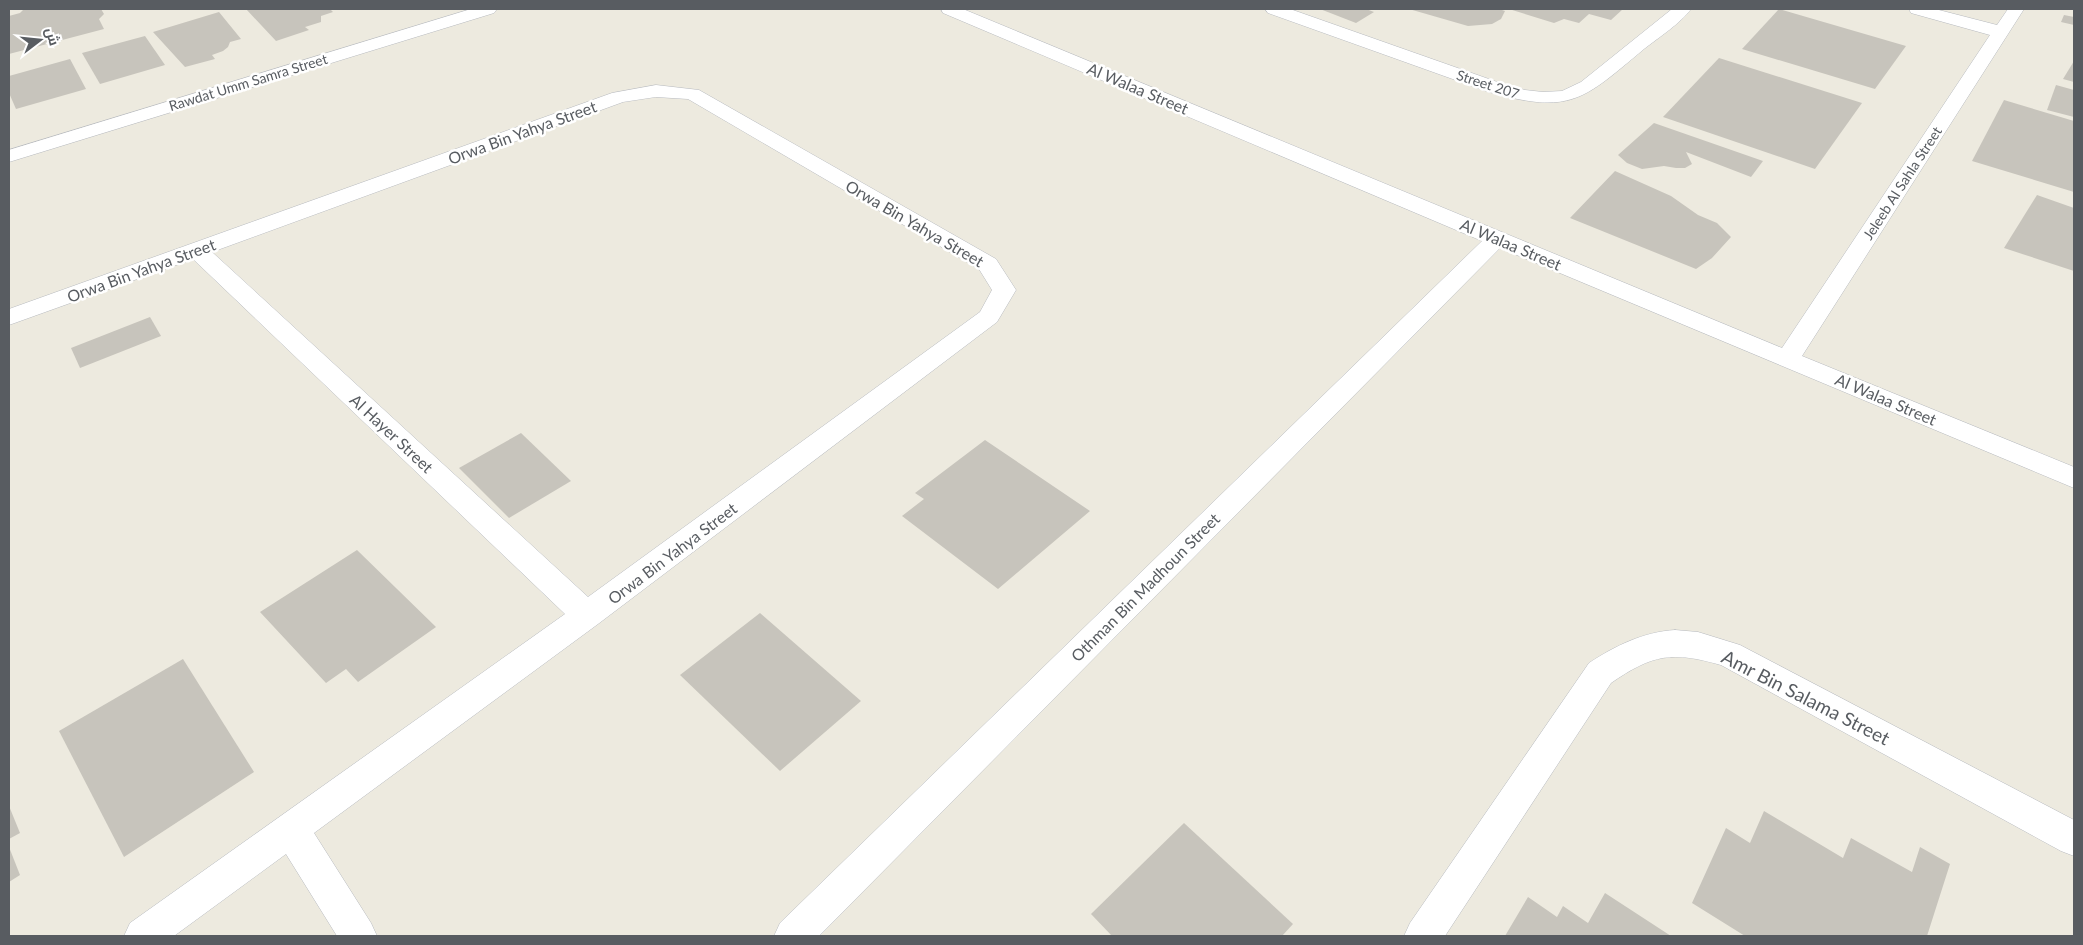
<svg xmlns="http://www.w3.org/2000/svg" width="2083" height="945" viewBox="0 0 2083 945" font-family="Lato,Cairo,sans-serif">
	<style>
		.building { fill: #c7c4bc }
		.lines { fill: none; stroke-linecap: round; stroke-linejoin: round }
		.minor-casing { stroke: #b7babf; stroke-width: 1 }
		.minor { fill: #fff; fill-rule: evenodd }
		.labels { text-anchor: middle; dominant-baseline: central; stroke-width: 5; stroke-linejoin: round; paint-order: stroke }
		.far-street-label { font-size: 14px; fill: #585c61; stroke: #fff }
		.street-label { font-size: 16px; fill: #585c61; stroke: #fff }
		.near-street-label { font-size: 19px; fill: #585c61; stroke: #fff }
	</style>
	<rect width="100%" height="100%" fill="#edeadf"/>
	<g class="building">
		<path d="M24,9H101L104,14L99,19L104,29L9,54V16L20,13Z"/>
		<path d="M246,9H330L333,12L321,16V22L305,27L309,30L276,41Z"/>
		<path d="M1320,9H1366L1374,12L1356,23Z"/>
		<path d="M1409,9H1499L1505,11L1501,19L1492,24L1468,26Z"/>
		<path d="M1509,9H1623L1611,20L1589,14L1579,23L1564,19L1554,23Z"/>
		<path d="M1779,9L1906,46L1875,89L1742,49Z"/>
		<path d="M219,12L241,39L230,42L228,47L223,51L212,55L215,59L185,67L153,32Z"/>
		<path d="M2064,15L2074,17V25L2061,22Z"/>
		<path d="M145,36L165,65L100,84L82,53Z"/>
		<path d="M1719,58L1862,103L1815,169L1663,117Z"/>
		<path d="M70,59L86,89L16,109L9,93V76Z"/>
		<path d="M2074,61V82L2063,79Z"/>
		<path d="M2056,85L2074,90V117L2047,110Z"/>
		<path d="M2004,100L2074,121V192L1972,161Z"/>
		<path d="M1654,123L1763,161L1751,177L1686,152L1692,164L1685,168H1676L1664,166L1642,169L1627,163L1618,155Z"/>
		<path d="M1615,171L1671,196L1698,215L1717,223L1731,237L1712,258L1696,269L1570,218Z"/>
		<path d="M2037,195L2074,208V271L2004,248Z"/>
		<path d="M150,317L161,336L80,368L71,348Z"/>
		<path d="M521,433L571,481L509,518L459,468Z"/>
		<path d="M985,440L1090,511L998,589L902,516L924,499L915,493Z"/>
		<path d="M357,550L436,627L358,682L346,669L326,683L260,612Z"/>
		<path d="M760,613L861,701L780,771L680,675Z"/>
		<path d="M183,659L254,772L124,857L59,731Z"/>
		<path d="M9,806L20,833L9,839Z"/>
		<path d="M1764,811L1843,858L1851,838L1912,872L1920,847L1950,864L1927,936H1745L1692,903L1726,828L1750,843Z"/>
		<path d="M1184,823L1293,924L1282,936H1112L1091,914Z"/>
		<path d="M9,847L20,875L9,882Z"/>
		<path d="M1605,893L1671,936H1505L1528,897L1557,917L1563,906L1588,923Z"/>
	</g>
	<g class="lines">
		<defs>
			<g id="minor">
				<path d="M471,9H497L494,13L9,162V150Z"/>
				<path d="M941,9H963L1782,348L1990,35L1911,13L1909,9H1935L1997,25L2008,9H2024L1802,356L2074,467V488L1500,248L819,936H774L780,923L1482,241L943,13Z"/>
				<path d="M1265,9H1290L1503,84L1525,90L1543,92L1562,91L1581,82L1672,9H1691C1681,23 1658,38 1644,49C1583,100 1571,115 1489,92L1268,13Z"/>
				<path d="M656,85L699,90L996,259L1016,290L997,322L598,624L314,833L371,923L377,936H337L286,854L174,936H124L130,923L565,614L193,259L9,325V309L612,93ZM656,97L688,99L979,269L992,290L980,312L588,597L212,252L623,102Z"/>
				<path d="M1675,630L1698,632L1740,645L2074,820V856L2061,851L1721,665C1672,651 1653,654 1611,683L1445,936H1404L1410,923L1589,663C1615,646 1643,632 1675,630Z"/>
			</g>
		</defs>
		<use href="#minor" class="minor-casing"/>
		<use href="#minor" class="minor"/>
	</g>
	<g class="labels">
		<g class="far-street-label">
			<text transform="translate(248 82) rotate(-17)">Rawdat Umm Samra Street</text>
			<text transform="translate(1488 84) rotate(18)">Street 207</text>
			<text transform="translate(1902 183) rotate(-57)">Jeleeb Al Sahla Street</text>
		</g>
		<g class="street-label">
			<text transform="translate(1138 88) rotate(23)">Al Walaa Street</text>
			<text transform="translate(522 132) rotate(-20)">Orwa Bin Yahya Street</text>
			<text transform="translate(915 223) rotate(30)">Orwa Bin Yahya Street</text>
			<text transform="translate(1511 244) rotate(23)">Al Walaa Street</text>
			<text transform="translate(141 270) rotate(-20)">Orwa Bin Yahya Street</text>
			<text transform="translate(1886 399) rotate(23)">Al Walaa Street</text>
			<text transform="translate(392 433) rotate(43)">Al Hayer Street</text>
			<text transform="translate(672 553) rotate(-37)">Orwa Bin Yahya Street</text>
			<text transform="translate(1145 587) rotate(-45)">Othman Bin Madhoun Street</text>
		</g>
		<g class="near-street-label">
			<text transform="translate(1806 697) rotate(27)">Amr Bin Salama Street</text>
		</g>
	</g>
	<rect width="2083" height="945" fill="none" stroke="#585c61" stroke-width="20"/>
	<g transform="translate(40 40) rotate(74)" stroke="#ffffff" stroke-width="4" paint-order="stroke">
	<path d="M0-4L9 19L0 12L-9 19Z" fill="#585c61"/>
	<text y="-8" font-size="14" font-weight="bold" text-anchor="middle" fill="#585c61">ش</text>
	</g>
</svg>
